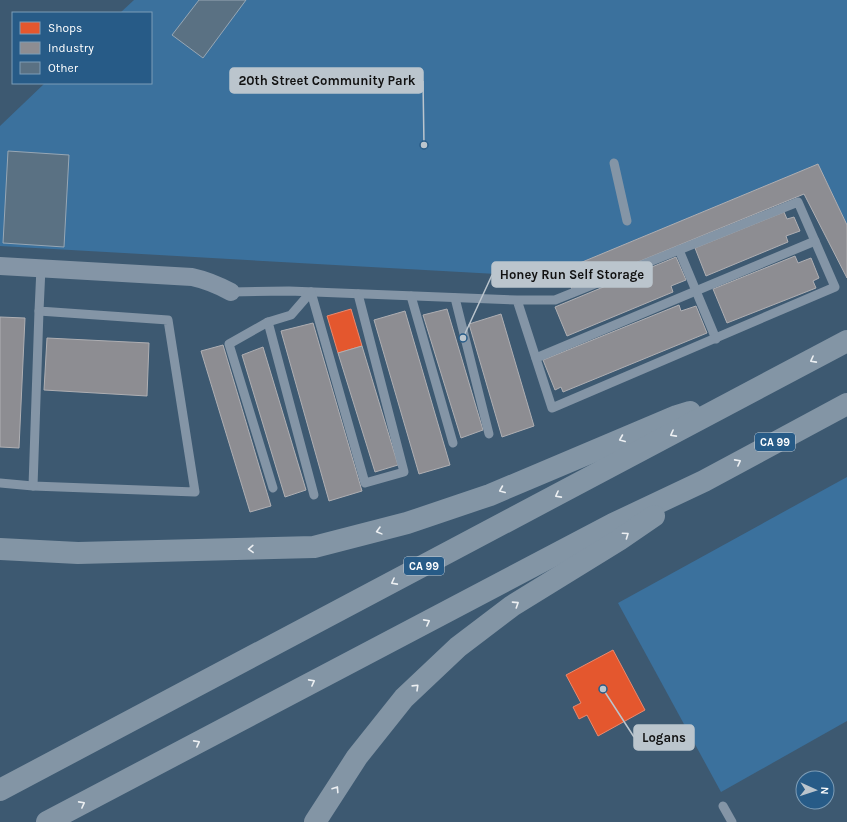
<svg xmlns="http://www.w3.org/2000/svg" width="847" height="822" viewBox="0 0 847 822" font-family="Karla,sans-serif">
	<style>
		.green { fill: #3b719d }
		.shops { fill: #e4572e; stroke: #ec896d }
		.industry { fill: #8d8d92; stroke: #afafb3 }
		.building { fill: #5a7183; stroke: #97a7b5 }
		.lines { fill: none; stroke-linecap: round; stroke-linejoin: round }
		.lane { stroke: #8495a6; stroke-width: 9 }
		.street { stroke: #8495a6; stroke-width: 18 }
		.highway { stroke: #8395a5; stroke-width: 22 }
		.oneway { stroke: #eceff2 }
		.labels { text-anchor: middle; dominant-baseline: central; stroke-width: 4; stroke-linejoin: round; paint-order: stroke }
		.shield { fill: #275b87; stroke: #becedb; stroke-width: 1 }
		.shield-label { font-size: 11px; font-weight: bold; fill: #fff }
		.leader { fill: none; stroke: #bbc5cd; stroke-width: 1.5 }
		.callout-dot { fill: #bbc5cd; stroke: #275b87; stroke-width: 1.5 }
		.callout { fill: #bbc5cd; stroke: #bbc5cd; stroke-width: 1.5 }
		.callout-label { font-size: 13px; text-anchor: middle; font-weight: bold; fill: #111 }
	</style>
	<rect width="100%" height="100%" fill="#3d5971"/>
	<g class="green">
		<path d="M134,0H847V225L818,164L563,270L530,276L0,246V126L45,83H151V13H120Z"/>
		<path d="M847,477V721L721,792L618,603Z"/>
	</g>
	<g class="shops">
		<path d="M351,309L362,346L338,353L327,316Z"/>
		<path d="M613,650L645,710L598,736L587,715L579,719L573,707L581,703L566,675Z"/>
	</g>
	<g class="industry">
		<path d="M818,164L847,225V278L804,194L572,289L563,270Z"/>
		<path d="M784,212L787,219L794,217L800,231L786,236L788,242L706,276L695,248Z"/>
		<path d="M795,256L798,263L811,258L819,278L813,281L816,288L727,323L713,289Z"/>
		<path d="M676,257L686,280L671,286L673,292L567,336L555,307Z"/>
		<path d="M679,305L681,311L696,306L707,333L563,392L561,387L555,390L543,360Z"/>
		<path d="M447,309L483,430L461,438L423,315Z"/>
		<path d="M405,311L450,465L419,474L374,320Z"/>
		<path d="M501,314L534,426L502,437L469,324Z"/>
		<path d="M0,317L25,318L19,448L0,447Z"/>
		<path d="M313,323L362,491L329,501L281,331Z"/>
		<path d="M47,338L149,343L147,396L44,390Z"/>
		<path d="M223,345L271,506L250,512L201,351Z"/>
		<path d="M362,346L398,465L375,472L338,353Z"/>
		<path d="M263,347L306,490L285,497L242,355Z"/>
	</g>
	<g class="building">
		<path d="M199,0H246L203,58L172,35Z"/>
		<path d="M8,151L69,155L64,247L3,243Z"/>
	</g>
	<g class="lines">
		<g class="lane">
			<path d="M614,163L627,221"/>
			<path d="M679,250L716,339"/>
			<path d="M231,292L289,291L517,300L552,408L835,287L798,202L555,300H517"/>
			<path d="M311,292L365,483L404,472L358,294"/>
			<path d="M311,292L291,315L268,322L314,495"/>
			<path d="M411,296L453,443"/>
			<path d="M455,298L489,434"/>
			<path d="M268,322L229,344L273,488"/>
			<path d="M536,358L815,241"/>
			<path d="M0,483L33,486L195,492L168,320L39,311L41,268"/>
			<path d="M33,486L39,311"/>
			<path d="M723,806L732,822"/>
		</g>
		<path class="street" d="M0,266L192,277C206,280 218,285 231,292"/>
		<g class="highway">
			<path d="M0,549L78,553L314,547L407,523L490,495L677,416L690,412"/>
			<path d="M0,790L847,341"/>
			<path d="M47,822L613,524L704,481L847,404"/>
			<path d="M315,822L357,757L404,698L458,647L512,606L619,540L654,516"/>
		</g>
	</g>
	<defs><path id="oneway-chevron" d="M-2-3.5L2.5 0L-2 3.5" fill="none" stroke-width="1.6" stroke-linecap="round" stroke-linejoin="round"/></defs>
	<g class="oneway">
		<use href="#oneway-chevron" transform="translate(813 360) rotate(152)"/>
		<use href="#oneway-chevron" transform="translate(673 434) rotate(152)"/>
		<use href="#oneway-chevron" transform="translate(622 439) rotate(157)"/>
		<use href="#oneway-chevron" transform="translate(738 462) rotate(-28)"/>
		<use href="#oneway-chevron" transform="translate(502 490) rotate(157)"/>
		<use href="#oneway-chevron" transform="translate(558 495) rotate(152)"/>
		<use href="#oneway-chevron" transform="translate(379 531) rotate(165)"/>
		<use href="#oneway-chevron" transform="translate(626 535) rotate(-35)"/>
		<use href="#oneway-chevron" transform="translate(251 549) rotate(178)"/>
		<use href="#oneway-chevron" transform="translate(394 582) rotate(152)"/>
		<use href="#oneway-chevron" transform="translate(516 604) rotate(-33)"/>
		<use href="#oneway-chevron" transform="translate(427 622) rotate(-28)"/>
		<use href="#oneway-chevron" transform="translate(312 682) rotate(-28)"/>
		<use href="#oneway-chevron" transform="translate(416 687) rotate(-44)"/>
		<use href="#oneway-chevron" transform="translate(197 743) rotate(-28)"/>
		<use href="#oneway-chevron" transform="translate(336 789) rotate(-57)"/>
		<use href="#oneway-chevron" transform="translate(82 804) rotate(-28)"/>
	</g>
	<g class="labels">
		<g class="shield">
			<rect x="755" y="433" width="40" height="18" rx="3"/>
			<rect x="404" y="557" width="40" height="18" rx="3"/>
		</g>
		<g class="shield-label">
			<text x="775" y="442">CA 99</text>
			<text x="424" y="566">CA 99</text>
		</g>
	</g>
	<path class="leader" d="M424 145L423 81M463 338L492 275M603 689L634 737"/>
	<g class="callout-dot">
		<circle cx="424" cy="145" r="4"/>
		<circle cx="463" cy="338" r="4"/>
		<circle cx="603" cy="689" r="4"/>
	</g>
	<g class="callout">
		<rect x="230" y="68" width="193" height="25" rx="4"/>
		<rect x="492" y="262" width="160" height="25" rx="4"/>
		<rect x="634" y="725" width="60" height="25" rx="4"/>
	</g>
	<g class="callout-label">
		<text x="327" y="85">20th Street Community Park</text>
		<text x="572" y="279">Honey Run Self Storage</text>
		<text x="664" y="742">Logans</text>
	</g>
	<rect x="12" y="12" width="140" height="72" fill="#275b87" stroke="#7d9db7"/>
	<rect x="20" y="22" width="20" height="12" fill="#e4572e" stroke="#7d9db7"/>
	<text x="48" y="32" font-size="12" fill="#ffffff">Shops</text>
	<rect x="20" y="42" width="20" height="12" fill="#8d8d92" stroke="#7d9db7"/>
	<text x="48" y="52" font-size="12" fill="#ffffff">Industry</text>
	<rect x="20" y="62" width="20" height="12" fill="#5a7183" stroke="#7d9db7"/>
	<text x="48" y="72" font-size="12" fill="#ffffff">Other</text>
	<g transform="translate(815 790) rotate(93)"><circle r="19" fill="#275b87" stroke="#7d9db7"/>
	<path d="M0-3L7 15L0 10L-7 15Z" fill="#bbc5cd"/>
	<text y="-6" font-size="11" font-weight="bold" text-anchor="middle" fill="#ffffff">N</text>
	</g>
</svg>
